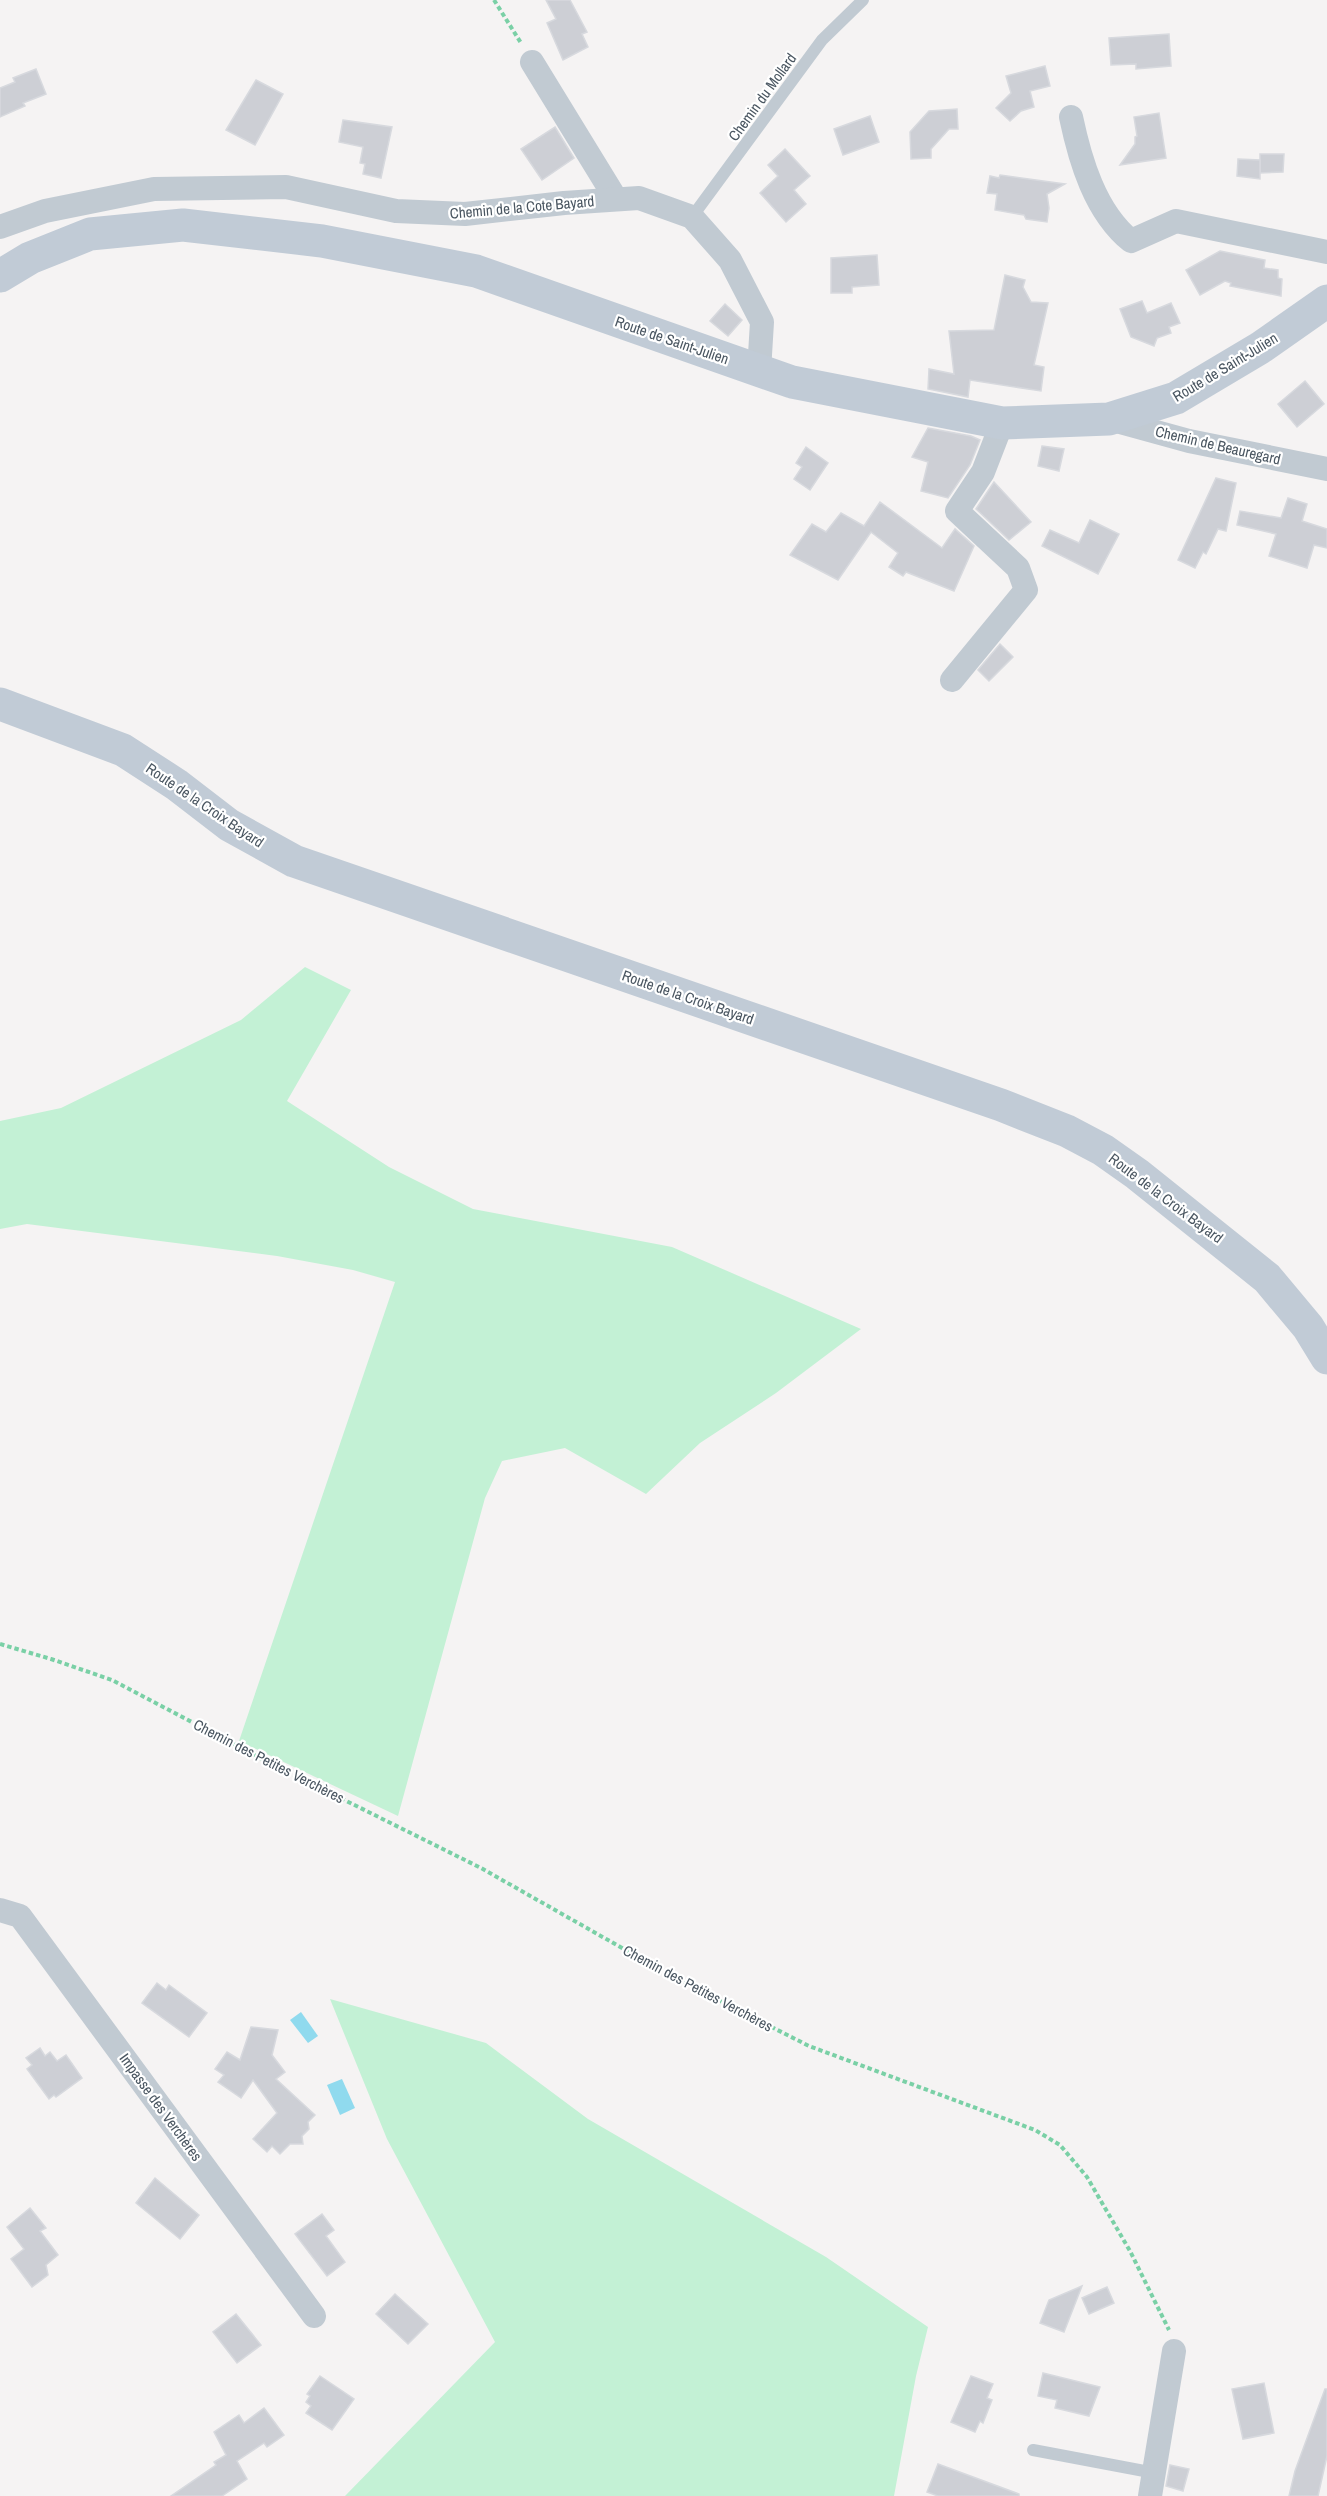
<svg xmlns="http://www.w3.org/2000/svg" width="1327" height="2496" viewBox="0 0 1327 2496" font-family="'Archivo Narrow',sans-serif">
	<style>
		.green { fill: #c3f1d5 }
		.water { fill: #90daee }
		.building { fill: #cdcfd5; stroke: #d7d9de; stroke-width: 1.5 }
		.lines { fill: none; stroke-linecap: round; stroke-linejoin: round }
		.path { stroke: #7ad0a6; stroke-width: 4; stroke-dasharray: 4.5 3; stroke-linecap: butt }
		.service { stroke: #c1cad2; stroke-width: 12 }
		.minor { stroke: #c1cad2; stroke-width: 24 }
		.secondary { stroke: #c1cbd6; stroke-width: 33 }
		.labels { text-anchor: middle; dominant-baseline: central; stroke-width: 4.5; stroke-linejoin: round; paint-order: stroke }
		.street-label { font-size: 15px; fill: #4a5661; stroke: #fff }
	</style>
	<rect width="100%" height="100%" fill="#f5f3f3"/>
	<g class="green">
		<path d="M305,967L351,990L287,1101L389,1167L473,1209L672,1247L861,1329L776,1393L700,1443L646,1494L565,1448L502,1461L485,1498L398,1816L239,1741L395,1282L353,1270L277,1256L27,1224L0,1229V1121L61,1108L241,1020Z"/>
		<path d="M330,1999L486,2043L588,2119L826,2257L928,2327L916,2376L894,2496H345L495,2342L387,2139Z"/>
	</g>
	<g class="water">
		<path d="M301,2012L318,2036L308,2043L290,2020Z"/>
		<path d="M342,2079L355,2108L340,2115L327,2085Z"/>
	</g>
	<g class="building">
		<path d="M546,0H570L587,32L582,34L588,47L563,60L547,23L556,19Z"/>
		<path d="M1169,34L1171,66L1136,69V64L1111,65L1109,38Z"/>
		<path d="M1045,66L1050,86L1030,91L1034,107L1021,111L1010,121L996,108L1011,93L1006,76Z"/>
		<path d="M36,69L46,94L23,103L25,106L0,117V88L15,82L13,78Z"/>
		<path d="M256,80L283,94L255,145L226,130Z"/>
		<path d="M957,109L958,129H949L931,149V158L911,159L910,132L929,111Z"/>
		<path d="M1159,113L1166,158L1120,165L1135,144V137L1137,136L1134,117Z"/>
		<path d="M870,116L879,142L843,155L834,129Z"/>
		<path d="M343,120L392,127L381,178L363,174L365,164L360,163L363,147L339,142Z"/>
		<path d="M555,127L574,158L542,180L521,149Z"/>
		<path d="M785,149L810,176L794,190L806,204L786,222L760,193L778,176L768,165Z"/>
		<path d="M1260,154H1284L1283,172L1260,173Z"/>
		<path d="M1238,159L1260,160V179L1237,176Z"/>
		<path d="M1000,175L1065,184L1047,194L1049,208L1047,222L1026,219L1024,215L995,210L997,194L987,193L990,176L999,178Z"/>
		<path d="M1220,251L1265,260L1264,268L1278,270V278L1282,279L1281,296L1230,286L1231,283L1225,281L1200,295L1186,270Z"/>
		<path d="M877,255L879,285L852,287V293H831V258Z"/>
		<path d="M1005,275L1025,280L1023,287L1031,302L1048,303L1034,365L1044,367L1041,391L970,380L968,397L928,389L929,369L954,374L949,331L994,330Z"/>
		<path d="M1142,301L1147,313L1171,303L1180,323L1169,327L1171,333L1157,338L1154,346L1131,337L1120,309Z"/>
		<path d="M725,304L742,320L728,336L710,321Z"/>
		<path d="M1305,381L1324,404L1297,427L1278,404Z"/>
		<path d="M928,428L971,436L980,440L970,465L948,498L921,491L928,462L912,457Z"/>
		<path d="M1042,446L1064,449L1059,471L1038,466Z"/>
		<path d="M806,447L828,463L810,490L794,479L802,467L796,463Z"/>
		<path d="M1216,478L1236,483L1226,531L1218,529L1206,554L1203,552L1195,568L1178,560Z"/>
		<path d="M994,482L1031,522L1009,540L976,509Z"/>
		<path d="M1288,498L1307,504L1302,521L1327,529V548L1314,545L1307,568L1269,556L1276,534L1237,525L1240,511L1281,518Z"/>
		<path d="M880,502L942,548L955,529L974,546L954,591L906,572L903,576L889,567L898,553L871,532L838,580L790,555L812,524L826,532L841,513L864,526Z"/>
		<path d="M1090,520L1119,534L1098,574L1042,546L1050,530L1079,543Z"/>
		<path d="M1000,644L1013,657L989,681L978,670Z"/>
		<path d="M157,1983L166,1990L169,1985L207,2013L189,2037L142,2003Z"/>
		<path d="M251,2027L278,2030L272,2055L285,2072L276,2079L315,2115L308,2122L309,2129L302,2136L303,2144H290L280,2154L272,2146L267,2152L253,2139L277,2113L253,2080L241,2098L218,2082L224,2075L215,2069L227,2052L240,2060Z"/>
		<path d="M40,2048L45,2056L50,2052L57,2061L66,2055L82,2078L56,2097L54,2095L49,2099L27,2069L32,2065L26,2058Z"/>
		<path d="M155,2178L199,2215L180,2239L136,2203Z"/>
		<path d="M30,2208L46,2228L40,2231L58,2255L46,2265L48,2275L32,2287L11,2259L24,2249L7,2227Z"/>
		<path d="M322,2214L334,2230L326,2236L345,2262L327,2276L295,2234Z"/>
		<path d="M1082,2286L1064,2332L1040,2323L1049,2300Z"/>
		<path d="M1107,2287L1114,2303L1089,2314L1082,2298Z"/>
		<path d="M395,2294L428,2324L408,2344L376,2314Z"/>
		<path d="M236,2314L261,2345L237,2363L213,2332Z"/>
		<path d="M1043,2373L1100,2387L1089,2416L1055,2408L1057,2400L1038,2396Z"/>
		<path d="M320,2376L354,2399L332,2430L306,2413L311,2406L306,2402L310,2396L307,2394Z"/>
		<path d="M971,2376L993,2384L987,2398L992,2400L983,2423L980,2421L975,2432L951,2422Z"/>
		<path d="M1264,2383L1274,2433L1243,2439L1232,2389Z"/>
		<path d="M1325,2389H1327V2456L1318,2496H1289L1295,2471Z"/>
		<path d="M264,2408L284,2435L267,2447L264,2443L237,2461L247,2479L222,2496H171L216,2465L214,2462L226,2455L214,2432L239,2415L244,2423Z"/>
		<path d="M938,2464L1019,2494V2496H938L927,2492Z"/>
		<path d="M1170,2465L1189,2469L1183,2491L1166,2486Z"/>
	</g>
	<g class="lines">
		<g class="path">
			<path d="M494,0L521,43"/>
			<path d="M0,1644L51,1659L112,1680L262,1759L481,1868L675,1978L809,2046L1035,2130L1060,2145L1087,2177L1130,2251L1169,2330"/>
		</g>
		<g class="service">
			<path d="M692,217L822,40L863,0"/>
			<path d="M1033,2450L1155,2473"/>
		</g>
		<g class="minor">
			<path d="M532,62L616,199"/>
			<path d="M1071,117C1080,160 1095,212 1131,241L1176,221L1327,252"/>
			<path d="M0,227L45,211L154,189L286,187L396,211L465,214L564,203L639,198L692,217L730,260L762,322L759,371"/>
			<path d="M1109,419L1189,441L1327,469"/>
			<path d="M952,680L1026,590L1018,568L957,511L983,472L1002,423"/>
			<path d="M0,1910L20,1916L314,2316"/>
			<path d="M1150,2496L1174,2351"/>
		</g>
		<g class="secondary">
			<path d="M0,276L30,258L90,234L183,225L322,241L476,271L792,382L1002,423L1109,419L1176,398L1260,348L1327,301"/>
			<path d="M0,704L123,750L177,785L229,825L294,861L1001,1105L1067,1131L1103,1150L1137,1174L1267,1278L1308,1327L1327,1358"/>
		</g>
	</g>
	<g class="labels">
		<g class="street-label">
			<text transform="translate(762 97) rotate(-54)">Chemin du Mollard</text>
			<text transform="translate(522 207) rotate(-5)">Chemin de la Cote Bayard</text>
			<text transform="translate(672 340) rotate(19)">Route de Saint-Julien</text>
			<text transform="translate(1225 367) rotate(-31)">Route de Saint-Julien</text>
			<text transform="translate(1218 445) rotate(13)">Chemin de Beauregard</text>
			<text transform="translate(205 805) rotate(34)">Route de la Croix Bayard</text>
			<text transform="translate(688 997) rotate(19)">Route de la Croix Bayard</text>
			<text transform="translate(1166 1198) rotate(37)">Route de la Croix Bayard</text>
			<text transform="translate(269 1761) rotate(27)">Chemin des Petites Verchères</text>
			<text transform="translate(698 1988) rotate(28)">Chemin des Petites Verchères</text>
			<text transform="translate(161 2107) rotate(54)">Impasse des Verchères</text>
		</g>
	</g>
</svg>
